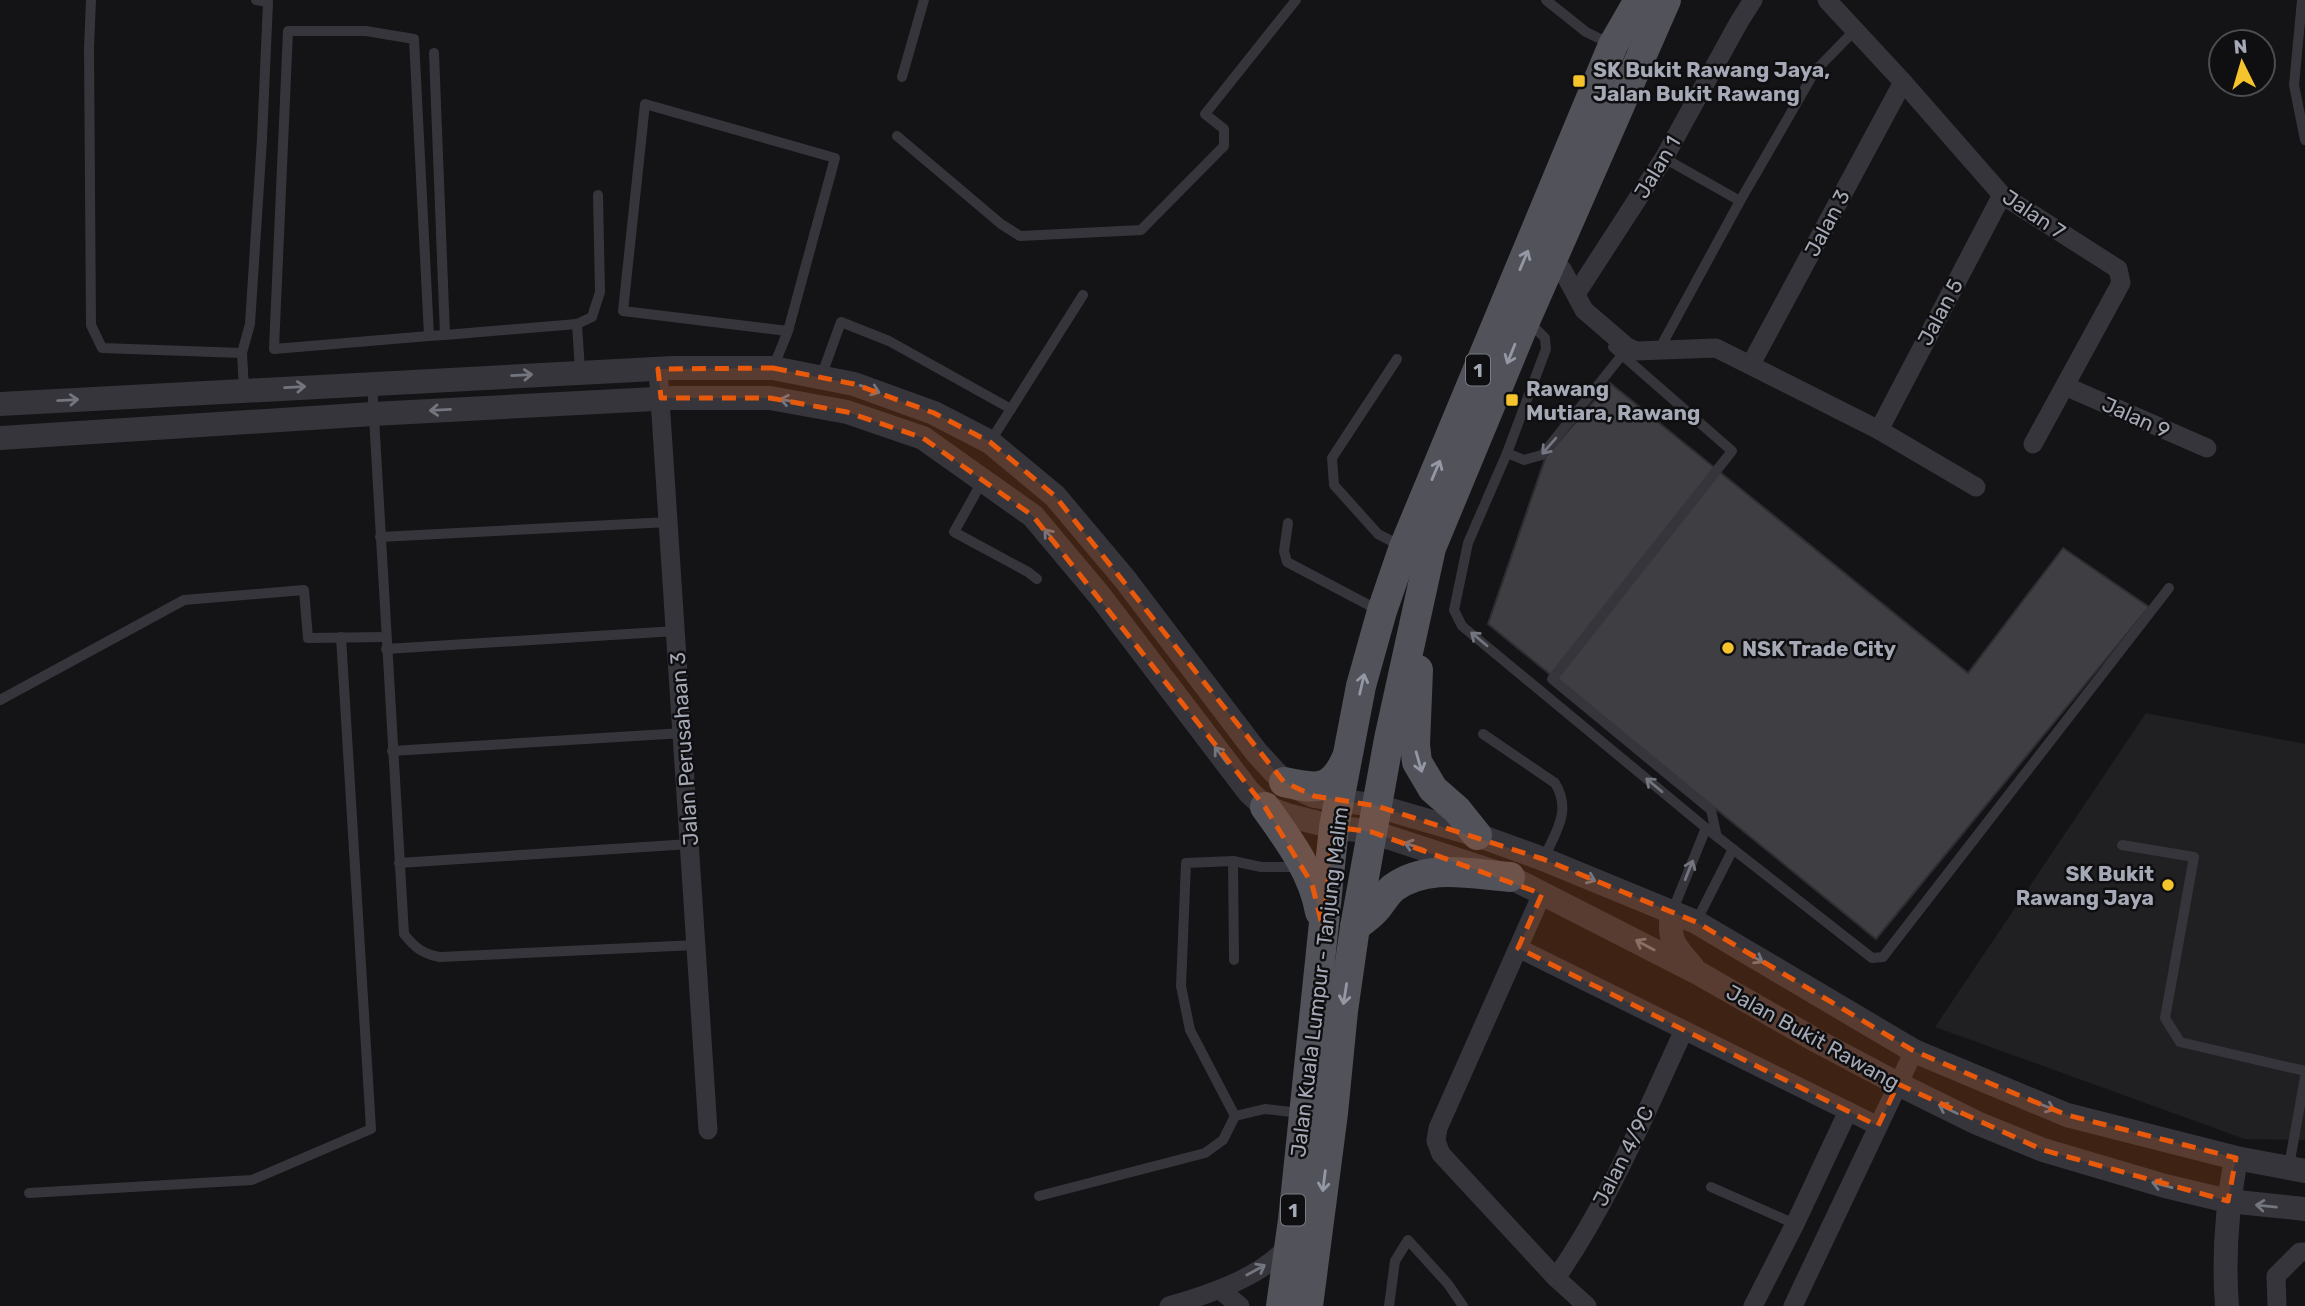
<svg xmlns="http://www.w3.org/2000/svg" width="2305" height="1306" viewBox="0 0 2305 1306" font-family="Rubik,sans-serif">
	<style>
		.built { fill: #202023 }
		.building { fill: #3e3e43; stroke: #2e2e32; stroke-width: 2 }
		.lines { fill: none; stroke-linecap: round; stroke-linejoin: round }
		.service { stroke: #35353b; stroke-width: 10 }
		.minor { stroke: #35353b; stroke-width: 19 }
		.tertiary { stroke: #35353b; stroke-width: 24 }
		.primary { stroke: #51525a; stroke-width: 30 }
		.oneway { stroke: #9498a4 }
		.oneway2 { stroke: #73757f }
		.marked { fill: #e8590c; fill-opacity: 0.2; stroke: #e8590c; stroke-width: 5; stroke-dasharray: 14 9; stroke-linejoin: round }
		.poi-dot { fill: #f5c32c; stroke: #0f0f11; stroke-width: 2.5 }
		.labels { text-anchor: middle; dominant-baseline: central; stroke-width: 5; stroke-linejoin: round; paint-order: stroke }
		.shield { fill: #0f0f11; stroke: #787b84; stroke-width: 2 }
		.shield-label { font-size: 19px; font-weight: bold; fill: #a5a9b6 }
		.poi-label { font-size: 21px; font-weight: bold; fill: #a5a9b6; stroke: #0f0f11; text-anchor: start }
		.street-label { font-size: 21px; fill: #a5a9b6; stroke: #0f0f11 }
	</style>
	<rect width="100%" height="100%" fill="#141416"/>
	<path class="built" d="M2146,713L2305,744V1140L2245,1139L1935,1027Z"/>
	<path class="building" d="M1610,383L1968,673L2063,548L2149,607L1876,939L1488,624L1546,456Z"/>
	<g class="lines">
		<g class="service">
			<path d="M91,0L89,48L91,325L102,348L242,353"/>
			<path d="M1546,0L1586,32L1609,43"/>
			<path d="M2302,0L2294,85L2305,140"/>
			<path d="M434,53L445,335L577,324L580,371"/>
			<path d="M902,77L924,0"/>
			<path d="M897,136L1001,224L1020,236L1141,230L1224,146V129L1205,114L1296,0"/>
			<path d="M1664,158L1740,201"/>
			<path d="M1529,322L1545,338L1546,349L1507,453L1468,543L1454,610L1462,626L1706,828L1872,958L1883,957L1886,953L2169,588"/>
			<path d="M577,324L592,317L600,292L598,195"/>
			<path d="M429,336L274,349L288,31H366L414,39L429,336L445,335"/>
			<path d="M1613,347L1732,451L1552,679L1711,810L1717,837"/>
			<path d="M1660,348L1740,201L1815,71L1856,29"/>
			<path d="M1397,359L1332,458L1334,485L1378,534L1401,546"/>
			<path d="M773,368L788,331L835,158L645,104L623,311L788,331"/>
			<path d="M821,377L841,322L889,341L1011,409"/>
			<path d="M372,383L404,934C415,948 423,954 440,957L696,945"/>
			<path d="M244,390L242,353L250,324L262,139L268,2L256,0"/>
			<path d="M990,442L1083,295"/>
			<path d="M1507,453L1524,460L1542,455L1622,355"/>
			<path d="M983,480L954,532L1028,572L1037,579"/>
			<path d="M1288,523L1284,551L1287,562L1378,610"/>
			<path d="M380,537L669,522"/>
			<path d="M386,649L676,631"/>
			<path d="M0,700L184,600L304,590L308,638L386,637"/>
			<path d="M1483,734L1555,783C1572,811 1556,831 1544,858"/>
			<path d="M392,751L683,733"/>
			<path d="M2122,845L2194,857L2165,1018L2180,1042L2305,1071"/>
			<path d="M1233,861L1234,960"/>
			<path d="M399,863L690,844"/>
			<path d="M1672,912L1706,828"/>
			<path d="M1697,920L1733,849"/>
			<path d="M1235,1116L1190,1030L1181,986L1186,863L1233,861L1261,867H1300"/>
			<path d="M2289,1166L2305,1077"/>
			<path d="M1711,1187L1795,1224"/>
			<path d="M29,1193L252,1180L371,1129L341,637"/>
			<path d="M1039,1196L1205,1153L1223,1140L1235,1116L1265,1109L1300,1113"/>
			<path d="M1389,1306L1395,1261L1408,1240L1448,1284L1463,1306"/>
		</g>
		<g class="minor">
			<path d="M1827,0L1903,82L2002,195L2118,269L2121,283L2033,444"/>
			<path d="M1562,269L1584,310L1627,347L1636,351L1716,348L1879,430L1976,487"/>
			<path d="M1576,294L1664,158L1739,22L1753,0"/>
			<path d="M1751,364L1903,82"/>
			<path d="M658,369L708,1130"/>
			<path d="M2065,386L2207,448"/>
			<path d="M1879,430L2002,195"/>
			<path d="M1542,894L1438,1128L1436,1141L1441,1154L1556,1278L1587,1306"/>
			<path d="M1518,948L1878,1126"/>
			<path d="M1556,1278C1609,1202 1645,1114 1684,1030"/>
			<path d="M1220,1290L1240,1306"/>
			<path d="M1169,1306C1207,1295 1263,1277 1288,1245"/>
			<path d="M1753,1306L1795,1224L1848,1111"/>
			<path d="M1793,1306L1914,1051"/>
			<path d="M2277,1306L2276,1276L2300,1252H2305"/>
		</g>
		<g class="tertiary">
			<path d="M0,404L673,368H773L854,384L934,413L990,442L1055,496L1124,578L1257,753L1284,782L1314,796L1377,806L1477,835L1543,859L1696,922L1914,1051L2067,1115L2236,1158L2305,1171"/>
			<path d="M0,438L373,414L673,398H770L847,412L923,438L1033,516L1100,596L1249,792L1265,807L1290,816L1334,827L1372,832L1510,877L1700,974L1817,1041L1898,1084L1977,1123L2043,1150L2165,1186L2228,1201L2305,1209"/>
			<path d="M1672,913C1668,940 1674,946 1692,966"/>
			<path d="M2227,1306C2223,1256 2227,1208 2236,1158"/>
		</g>
		<g class="primary">
			<path d="M1418,670L1415,745L1417,762L1433,789L1457,810L1477,835"/>
			<path d="M1284,782C1315,789 1332,792 1346,759"/>
			<path d="M1265,807C1288,839 1313,872 1320,912"/>
			<path d="M1355,927C1362,921 1370,916 1376,909C1382,902 1386,894 1393,888C1427,863 1470,874 1510,877"/>
			<path d="M1281,1306L1293,1220L1334,827L1361,686L1382,611L1404,547L1613,45L1639,0"/>
			<path d="M1308,1306L1333,1113L1343,1011L1355,927L1389,739L1431,548L1526,319L1666,0"/>
		</g>
	</g>
	<defs><path id="oneway-shaft" d="M-6 0H5M1.5-3L5.5 0L1.5 3" fill="none" stroke-width="1.6" stroke-linecap="round" stroke-linejoin="round" transform="scale(1.75)"/></defs>
	<g class="oneway">
		<use href="#oneway-shaft" transform="translate(1524 260) rotate(-67)"/>
		<use href="#oneway-shaft" transform="translate(1511 354) rotate(112)"/>
		<use href="#oneway-shaft" transform="translate(1436 470) rotate(-67)"/>
		<use href="#oneway-shaft" transform="translate(1362 684) rotate(-77)"/>
		<use href="#oneway-shaft" transform="translate(1419 762) rotate(74)"/>
		<use href="#oneway-shaft" transform="translate(1345 994) rotate(99)"/>
		<use href="#oneway-shaft" transform="translate(1324 1181) rotate(97)"/>
	</g>
	<g class="oneway2">
		<use href="#oneway-shaft" transform="translate(522 375) rotate(-3)"/>
		<use href="#oneway-shaft" transform="translate(295 387) rotate(-3)"/>
		<use href="#oneway-shaft" transform="translate(870 389) rotate(20)"/>
		<use href="#oneway-shaft" transform="translate(68 400) rotate(-3)"/>
		<use href="#oneway-shaft" transform="translate(790 401) rotate(-169)"/>
		<use href="#oneway-shaft" transform="translate(440 410) rotate(177)"/>
		<use href="#oneway-shaft" transform="translate(1549 446) rotate(131)"/>
		<use href="#oneway-shaft" transform="translate(1051 537) rotate(-130)"/>
		<use href="#oneway-shaft" transform="translate(1479 639) rotate(-140)"/>
		<use href="#oneway-shaft" transform="translate(1221 755) rotate(-127)"/>
		<use href="#oneway-shaft" transform="translate(1654 785) rotate(-140)"/>
		<use href="#oneway-shaft" transform="translate(1414 846) rotate(-162)"/>
		<use href="#oneway-shaft" transform="translate(1689 870) rotate(-68)"/>
		<use href="#oneway-shaft" transform="translate(1586 877) rotate(23)"/>
		<use href="#oneway-shaft" transform="translate(1645 945) rotate(-152)"/>
		<use href="#oneway-shaft" transform="translate(1754 957) rotate(30)"/>
		<use href="#oneway-shaft" transform="translate(2045 1106) rotate(22)"/>
		<use href="#oneway-shaft" transform="translate(1948 1109) rotate(-154)"/>
		<use href="#oneway-shaft" transform="translate(2162 1185) rotate(-165)"/>
		<use href="#oneway-shaft" transform="translate(2266 1206) rotate(-174)"/>
		<use href="#oneway-shaft" transform="translate(1256 1270) rotate(-29)"/>
	</g>
	<path class="marked" d="M773,368L854,384L934,413L990,442L1055,496L1284,782L1314,796L1377,806L1543,859L1696,922L1914,1051L1994,1085L2067,1115L2236,1158L2228,1201L2043,1150L1898,1084L1878,1126L1518,948L1542,894L1372,832L1334,827L1323,929L1312,884L1265,807L1033,516L923,438L847,412L770,398H661L658,369Z"/>
	<g class="poi-dot">
		<rect x="1572" y="74" width="14" height="14" rx="3.5"/>
		<rect x="1505" y="393" width="14" height="14" rx="3.5"/>
		<circle cx="1728" cy="648" r="7"/>
		<circle cx="2168" cy="885" r="7"/>
	</g>
	<g class="labels">
		<g class="shield">
			<rect x="1466" y="354.5" width="24" height="31" rx="5"/>
			<rect x="1281" y="1194.5" width="24" height="31" rx="5"/>
		</g>
		<g class="shield-label">
			<text x="1478" y="370">1</text>
			<text x="1293" y="1210">1</text>
		</g>
		<g class="poi-label">
			<text x="1593" y="69">SK Bukit Rawang Jaya,<tspan x="1593" dy="24">Jalan Bukit Rawang</tspan></text>
			<text x="1526" y="388">Rawang<tspan x="1526" dy="24">Mutiara, Rawang</tspan></text>
			<text x="1742" y="648">NSK Trade City</text>
			<text x="2154" y="873" text-anchor="end">SK Bukit<tspan x="2154" dy="24">Rawang Jaya</tspan></text>
		</g>
		<g class="street-label">
			<text transform="translate(1657 167) rotate(-59)">Jalan 1</text>
			<text transform="translate(2034 214) rotate(34)">Jalan 7</text>
			<text transform="translate(1827 223) rotate(-62)">Jalan 3</text>
			<text transform="translate(1940 312) rotate(-62)">Jalan 5</text>
			<text transform="translate(2136 417) rotate(24)">Jalan 9</text>
			<text transform="translate(684 749) rotate(-94)">Jalan Perusahaan 3</text>
			<text transform="translate(1319 982) rotate(-83)">Jalan Kuala Lumpur - Tanjung Malim</text>
			<text transform="translate(1813 1037) rotate(29)">Jalan Bukit Rawang</text>
			<text transform="translate(1623 1156) rotate(-63)">Jalan 4/9C</text>
		</g>
	</g>
	<g transform="translate(2242 63) rotate(355)"><circle r="33" fill="#0f0f11" stroke="#4b4d53" stroke-width="2"/>
	<path d="M0-5L12 26L0 18L-12 26Z" fill="#f5c32c"/>
	<text y="-10" font-size="19" font-weight="bold" text-anchor="middle" fill="#a5a9b6">N</text>
	</g>
</svg>
